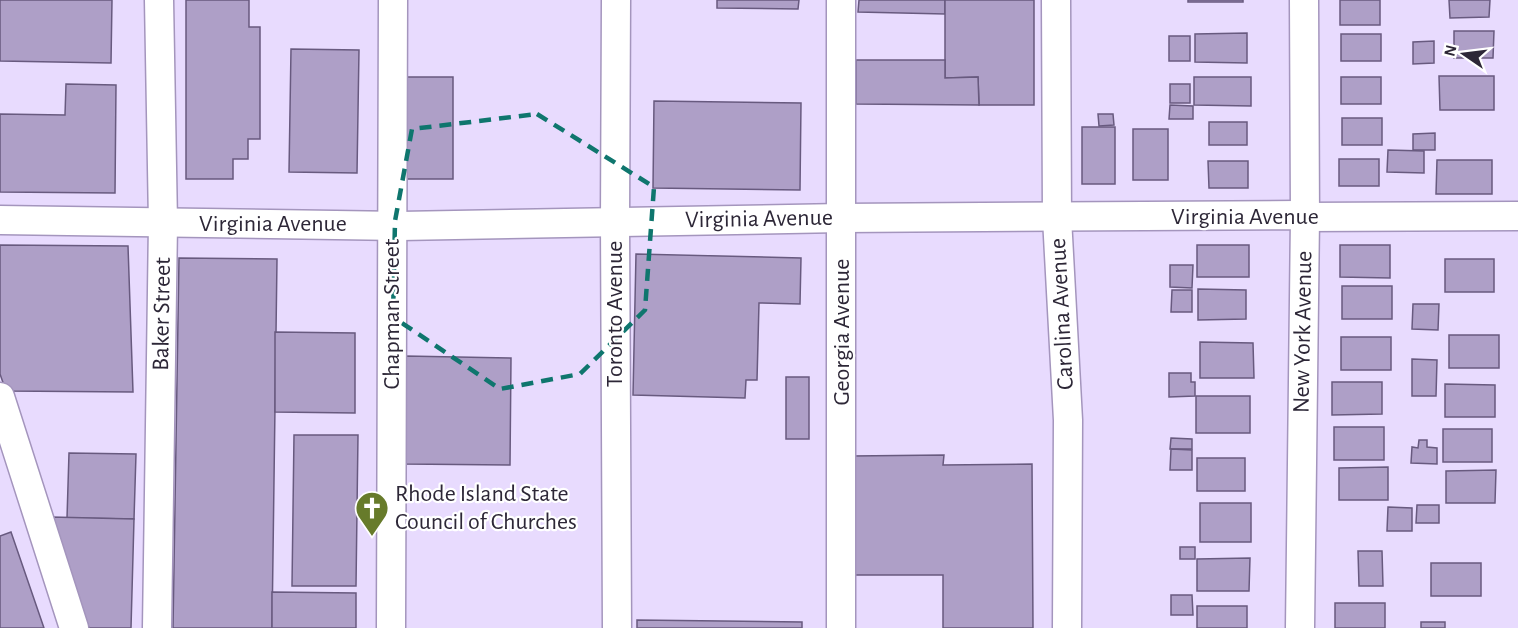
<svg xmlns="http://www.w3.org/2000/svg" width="1518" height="628" viewBox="0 0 1518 628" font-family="'Alegreya Sans',sans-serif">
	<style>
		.building { fill: #ae9fc7; stroke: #685a7f; stroke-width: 1.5 }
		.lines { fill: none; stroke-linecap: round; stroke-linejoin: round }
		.street-casing { stroke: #a495bd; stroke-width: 31 }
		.street { stroke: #fff; stroke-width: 28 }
		.marked { fill: none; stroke: #0f766e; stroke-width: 4.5; stroke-dasharray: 12 8; stroke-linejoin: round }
		.labels { text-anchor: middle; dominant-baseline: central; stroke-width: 4.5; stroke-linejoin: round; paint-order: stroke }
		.street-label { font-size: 24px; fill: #2d2737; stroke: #fff }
		.poi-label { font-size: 24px; fill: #2d2737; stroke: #fff; text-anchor: start }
	</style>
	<rect width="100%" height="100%" fill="#e8dbfe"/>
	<g class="building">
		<path d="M0,0H112L111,63L0,61Z"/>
		<path d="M186,0H249V27H260V139H248V159H233V179H186Z"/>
		<path d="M717,0H799L798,9L717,8Z"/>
		<path d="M859,0H945V14L858,12Z"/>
		<path d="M945,0H1034V105H979L978,77L945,78Z"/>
		<rect x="1188" y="0" width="55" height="2"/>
		<rect x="1340" y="0" width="40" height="25"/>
		<path d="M1449,0H1490L1489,17L1450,18Z"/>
		<path d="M1454,31H1494L1493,58H1454Z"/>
		<path d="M1247,33V63L1195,62V34Z"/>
		<rect x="1341" y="34" width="40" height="27"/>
		<rect x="1169" y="36" width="21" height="25"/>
		<path d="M1434,41V63L1413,64V42Z"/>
		<path d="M291,49L359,50L357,173L289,172Z"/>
		<path d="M856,60H945V78L978,77L979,105L856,104Z"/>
		<path d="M1439,76H1494V110H1440Z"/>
		<path d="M405,77H453V179H404Z"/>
		<path d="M1194,77H1251V106L1194,105Z"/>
		<rect x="1341" y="77" width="40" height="27"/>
		<path d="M66,84L116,85L115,193L0,192V114L65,115Z"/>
		<rect x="1170" y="84" width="20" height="19"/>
		<path d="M654,101L801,103L800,190L653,188Z"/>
		<path d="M1170,105L1193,106V119H1169Z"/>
		<path d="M1098,114H1113L1114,125L1099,126Z"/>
		<rect x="1342" y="118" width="40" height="27"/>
		<rect x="1209" y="122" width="38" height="23"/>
		<rect x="1082" y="127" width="33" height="57"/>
		<rect x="1133" y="129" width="35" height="51"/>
		<path d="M1435,133V150H1413V134Z"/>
		<path d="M1388,150L1424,151V173L1387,172Z"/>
		<rect x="1339" y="159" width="40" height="27"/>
		<path d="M1437,160H1492V194H1436Z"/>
		<path d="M1208,161H1248V188H1209Z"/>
		<path d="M0,245L128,246L133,392L6,391L0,374Z"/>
		<rect x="1197" y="245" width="52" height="32"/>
		<path d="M1340,245H1390V278L1340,277Z"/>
		<path d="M636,254L801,258L800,304L759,303L757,380H746L745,398L633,395Z"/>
		<path d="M179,258L277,259L272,628H173Z"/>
		<rect x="1445" y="259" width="49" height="33"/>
		<path d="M1170,265H1193L1192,288L1170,287Z"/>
		<rect x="1342" y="286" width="50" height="33"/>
		<path d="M1198,289L1246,290V319L1198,320Z"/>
		<path d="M1172,290H1192V312H1171Z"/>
		<path d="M1413,304H1439L1438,330L1412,329Z"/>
		<path d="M275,332L355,333V413L275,412Z"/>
		<rect x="1449" y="335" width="50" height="33"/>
		<rect x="1341" y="337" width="50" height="33"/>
		<path d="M1200,342L1253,343L1254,378H1200Z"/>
		<path d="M405,356L511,358L510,465L404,464Z"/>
		<path d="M1412,359L1437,360L1436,396H1412Z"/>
		<path d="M1169,373H1191V382H1195V396L1169,397Z"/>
		<rect x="786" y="377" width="23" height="62"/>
		<path d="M1332,382H1382V414L1332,415Z"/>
		<path d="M1445,384L1495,385V417H1445Z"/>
		<rect x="1196" y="396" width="54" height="37"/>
		<rect x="1334" y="427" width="50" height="33"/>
		<rect x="1443" y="429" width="49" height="33"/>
		<path d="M294,435H358L356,586H292Z"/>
		<path d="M1171,438L1192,439V449H1170Z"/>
		<path d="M1419,440H1427V447L1437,448V464L1411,463L1412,447L1418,448Z"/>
		<path d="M1171,449L1192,450V470H1170Z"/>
		<path d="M69,453L136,454L134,519L67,518Z"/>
		<path d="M944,455L943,465L1032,464L1033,628H943V575H852V456Z"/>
		<rect x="1197" y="458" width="48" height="33"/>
		<path d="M1388,467V500H1339V468Z"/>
		<path d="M1496,470L1495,503H1446V471Z"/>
		<rect x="1200" y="503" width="51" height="39"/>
		<path d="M1417,505H1439V523H1416Z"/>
		<path d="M1388,507L1412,508V531H1387Z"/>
		<path d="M51,517L134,519L131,628H89Z"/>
		<path d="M11,532L44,628H0V536Z"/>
		<rect x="1180" y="547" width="15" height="12"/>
		<path d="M1358,551H1382L1383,586H1359Z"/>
		<path d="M1250,558L1249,591H1197V559Z"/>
		<rect x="1431" y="563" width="50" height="33"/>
		<path d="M272,592L356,593V628H272Z"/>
		<path d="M1171,595H1192L1193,615H1171Z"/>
		<rect x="1335" y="603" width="50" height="25"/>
		<rect x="1197" y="606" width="50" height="22"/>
		<path d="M637,620L802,622V628H637Z"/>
		<rect x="1421" y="622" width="24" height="6"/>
	</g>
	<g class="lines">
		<defs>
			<g id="street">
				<path d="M616,0L615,222L617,628"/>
				<path d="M1056,0L1057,218L1068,420L1067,628"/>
				<path d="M0,220L400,226L842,218L1297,215L1305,217L1518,216"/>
				<path d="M0,397L74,628"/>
				<path d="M157,628L163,223L159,0"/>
				<path d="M391,628L393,0"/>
				<path d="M841,628V0"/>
				<path d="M1300,628L1305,217L1304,0"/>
			</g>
		</defs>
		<use href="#street" class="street-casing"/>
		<use href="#street" class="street"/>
	</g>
	<path class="marked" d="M537,114L654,187L645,310L580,374L500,389L393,317L395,221L412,129Z"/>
	<defs>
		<symbol id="church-pin" viewBox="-11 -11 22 30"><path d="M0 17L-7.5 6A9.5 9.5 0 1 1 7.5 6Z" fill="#677b2b" stroke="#fff"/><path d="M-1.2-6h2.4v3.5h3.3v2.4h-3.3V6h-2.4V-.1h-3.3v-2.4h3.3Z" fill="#fff"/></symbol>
	</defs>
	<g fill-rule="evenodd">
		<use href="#church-pin" x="353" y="489" width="38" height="52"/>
	</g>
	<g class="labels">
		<g class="street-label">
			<text x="1245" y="217">Virginia Avenue</text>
			<text transform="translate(759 219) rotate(-1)">Virginia Avenue</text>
			<text x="273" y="224">Virginia Avenue</text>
			<text transform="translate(162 314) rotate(-89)">Baker Street</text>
			<text transform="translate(392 314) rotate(-90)">Chapman Street</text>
			<text transform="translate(615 314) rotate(-90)">Toronto Avenue</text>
			<text transform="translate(1062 314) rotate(-93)">Carolina Avenue</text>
			<text transform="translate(842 332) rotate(-90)">Georgia Avenue</text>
			<text transform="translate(1303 332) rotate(-89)">New York Avenue</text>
		</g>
		<g class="poi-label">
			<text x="395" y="494">Rhode Island State<tspan x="395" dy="28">Council of Churches</tspan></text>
		</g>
	</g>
	<g transform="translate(1464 54) rotate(284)" stroke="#ffffff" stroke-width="4.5" paint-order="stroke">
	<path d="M0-4.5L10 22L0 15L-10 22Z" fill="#2d2737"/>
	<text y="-9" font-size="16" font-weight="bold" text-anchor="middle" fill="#2d2737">N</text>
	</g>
</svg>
